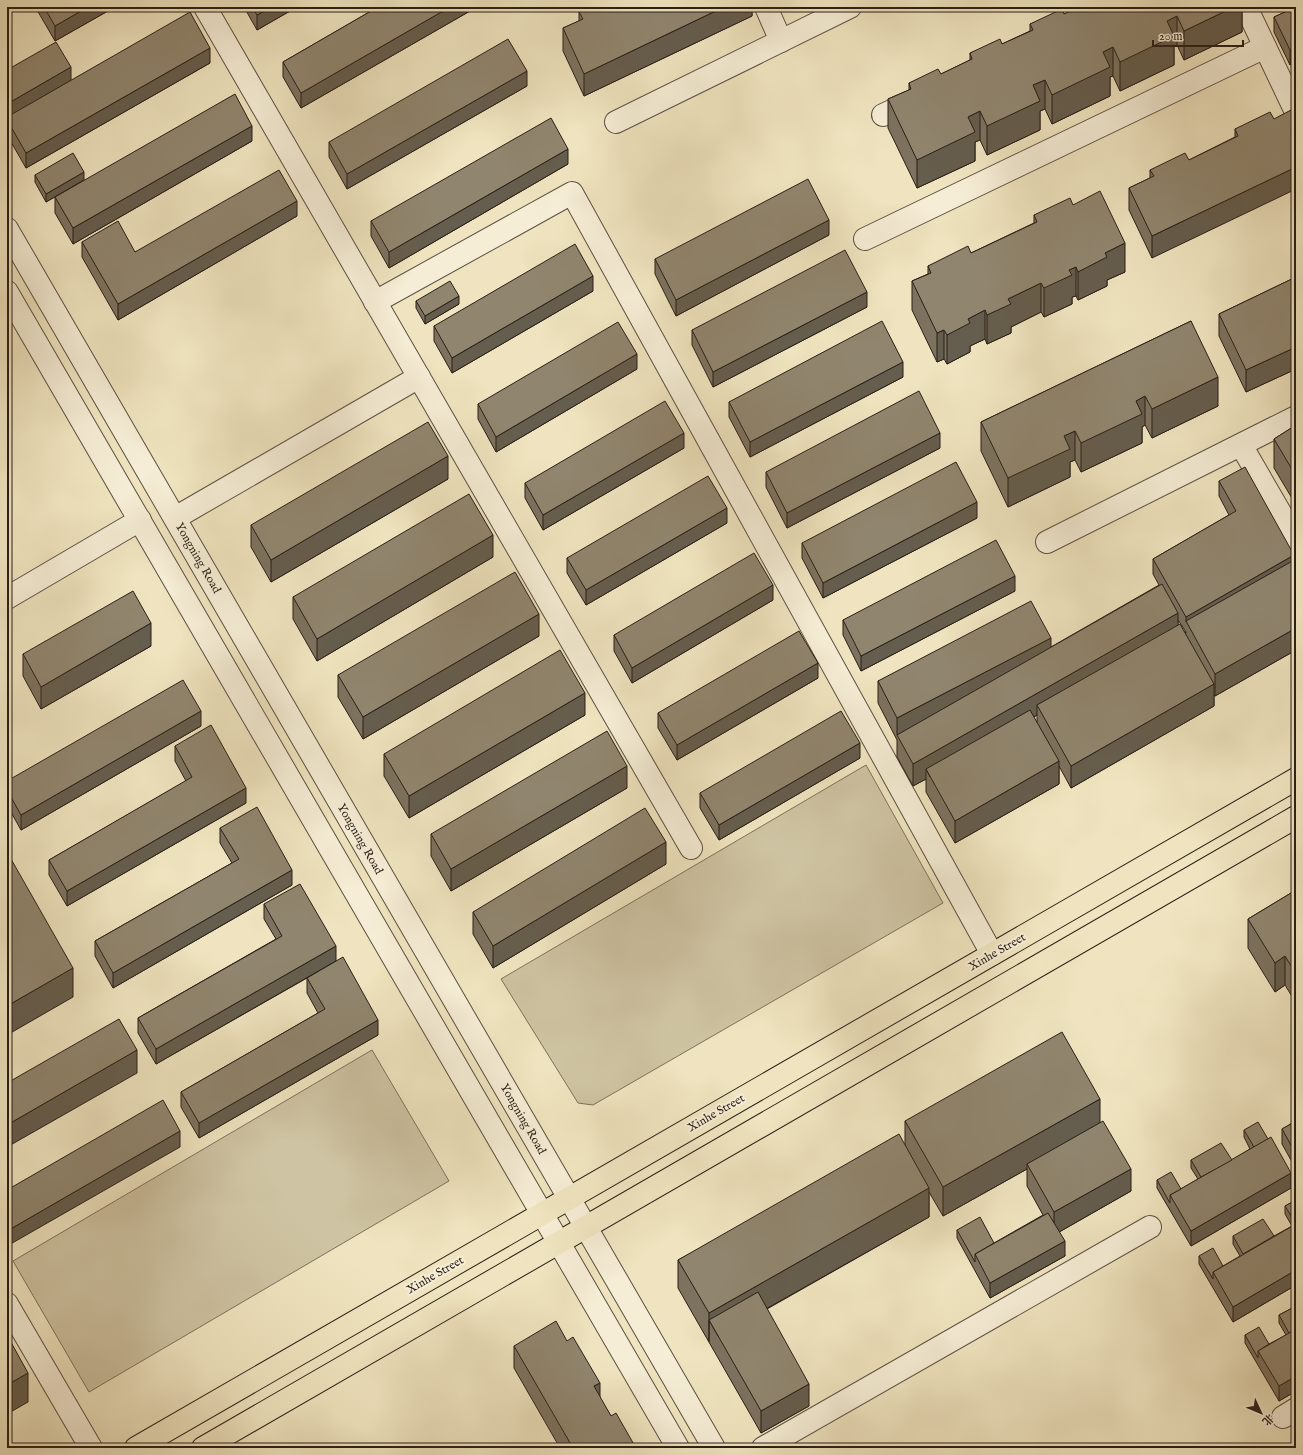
<svg xmlns="http://www.w3.org/2000/svg" width="1303" height="1455" viewBox="0 0 1303 1455" font-family="'IM FELL English','Noto Serif SC',serif">
	<style>
		.green { fill: #cec3a2; stroke: #7c715c }
		.lines { fill: none; stroke-linecap: round; stroke-linejoin: round }
		.minor-casing { stroke: #5b5041; stroke-width: 24 }
		.major-casing { stroke: #2a1f17; stroke-width: 24 }
		.minor { stroke: #f5edd5; stroke-width: 22 }
		.major { stroke: #efe4bf; stroke-width: 22 }
		.wall { fill: #7c725f; stroke: #2a1f17; fill-rule: evenodd }
		.shaded-wall { fill: #655d4d; stroke: #2a1f17 }
		.building { fill: #90856e; stroke: #2a1f17 }
		.labels { text-anchor: middle; dominant-baseline: central; stroke-width: 4; stroke-linejoin: round; paint-order: stroke }
		.street-label { font-size: 12px; fill: #2a1f17; stroke: #f5edd5 }
	</style>
	<rect width="100%" height="100%" fill="#efe4bf"/>
	<filter id="stains"><feTurbulence type="fractalNoise" baseFrequency=".005" numOctaves="4"/><feColorMatrix values="0 0 0 0 .2 0 0 0 0 .09 0 0 0 0 .02 0 0 0 .5 -.17"/></filter>
	<radialGradient id="worn" r=".72"><stop offset=".6" stop-color="#630" stop-opacity="0"/><stop offset="1" stop-color="#630" stop-opacity=".3"/></radialGradient>
	<g class="green">
		<path d="M866,765L943,903L593,1105L578,1103L501,979Z"/>
		<path d="M372,1050L449,1181L89,1392L13,1261Z"/>
	</g>
	<g class="lines">
		<defs>
			<g id="minor">
				<path d="M205,7L691,848"/>
				<path d="M766,7L781,41"/>
				<path d="M1246,7L1296,112"/>
				<path d="M883,115L915,100"/>
				<path d="M616,122L850,7"/>
				<path d="M7,229L714,1448"/>
				<path d="M865,239L1265,47"/>
				<path d="M7,292L678,1448"/>
				<path d="M375,302L572,193L992,954"/>
				<path d="M1241,445L1296,540"/>
				<path d="M175,518L419,377"/>
				<path d="M1047,542L1296,417"/>
				<path d="M7,598L140,520"/>
				<path d="M7,1304L91,1448"/>
				<path d="M1283,1417L1296,1409"/>
				<path d="M763,1448L1150,1227"/>
			</g>
			<g id="major">
				<path d="M136,1448L1296,779"/>
				<path d="M203,1448L1296,817"/>
			</g>
		</defs>
		<use href="#minor" class="minor-casing"/>
		<use href="#major" class="major-casing"/>
		<use href="#minor" class="minor"/>
		<use href="#major" class="major"/>
	</g>
	<g class="wall">
		<path d="M37,7H115L55,41L37,10Z"/>
		<path d="M244,7H297L257,30Z"/>
		<path d="M378,7H477L301,108L283,77V62Z"/>
		<path d="M752,7V16L584,96L563,51V28L579,21V12Z"/>
		<path d="M1242,7V32L1184,60L1177,45L1174,46V65L1120,91L1113,76L1110,77V96L1052,124L1045,109L1040,111V130L987,155L980,140L975,142V161L917,188L888,128V99L909,90V83L941,74L970,60V53L1002,44L1030,31V24L1064,14Z"/>
		<path d="M1296,7L1290,65L1274,32V17Z"/>
		<path d="M210,63L26,168L7,135V70L71,81Z"/>
		<path d="M527,86L347,189L329,157V142Z"/>
		<path d="M1274,119L1152,258L1129,210V188L1150,178V170L1189,160L1235,137V129Z"/>
		<path d="M252,141L73,244L55,213V197Z"/>
		<path d="M568,164L389,268L371,236V221Z"/>
		<path d="M35,175L84,180L46,202L35,182Z"/>
		<path d="M1073,205L1125,272L1107,280V286L1078,300L1076,296L1072,297V304L1044,317L1041,312L1011,327V333L987,344L985,339L970,346V352L947,364L944,359L937,362L912,310V281L928,274V266L971,253L1034,223V215Z"/>
		<path d="M297,216L118,320L82,257V242L135,252Z"/>
		<path d="M829,235L676,316L655,274V259Z"/>
		<path d="M1296,277V369L1246,392L1219,336V314Z"/>
		<path d="M593,291L452,373L434,341V326Z"/>
		<path d="M416,301L459,304L425,324L416,308Z"/>
		<path d="M867,307L713,387L692,345V330Z"/>
		<path d="M1191,321L1218,406L1152,438L1145,425L1142,427V443L1081,472L1075,460L1070,462V477L1008,507L981,451V422Z"/>
		<path d="M637,369L496,452L478,419V404Z"/>
		<path d="M903,377L750,457L729,417V402Z"/>
		<path d="M1296,425V505L1274,468V439Z"/>
		<path d="M684,448L543,530L525,498V483Z"/>
		<path d="M940,448L787,528L766,487V472Z"/>
		<path d="M448,479L271,582L251,547V525Z"/>
		<path d="M1219,481L1294,560L1296,559V650L1215,696L1214,695V706L1071,788L1059,766V784L955,843L926,792V779L913,786L897,757V740L878,703V681L1051,647L1159,585L1153,574V559L1229,515L1219,496ZM1178,620L1186,632V633L1178,625ZM1037,715V724L1034,717Z"/>
		<path d="M977,518L823,598L802,558V543Z"/>
		<path d="M727,523L586,605L567,573V558Z"/>
		<path d="M493,557L317,661L293,619V597Z"/>
		<path d="M1015,591L861,671L843,635V620Z"/>
		<path d="M773,600L632,683L614,651V635Z"/>
		<path d="M539,636L363,739L338,697V675Z"/>
		<path d="M151,646L41,709L23,676V654Z"/>
		<path d="M818,678L677,760L658,728V713Z"/>
		<path d="M585,715L409,818L384,776V754Z"/>
		<path d="M201,726L21,830L7,805V781Z"/>
		<path d="M175,746L246,803L67,906L49,875V860L186,781L175,761Z"/>
		<path d="M860,758L719,840L700,808V793Z"/>
		<path d="M627,788L451,891L431,856V834Z"/>
		<path d="M220,828L292,885L113,988L95,956V941L232,863L220,843Z"/>
		<path d="M666,864L493,968L473,934V912Z"/>
		<path d="M1296,890V1003L1285,985L1275,992L1248,948V919Z"/>
		<path d="M264,904L336,961L378,1035L199,1138L181,1107V1092L318,1013L307,993V978L156,1064L138,1033V1018L276,939L264,919Z"/>
		<path d="M905,1121L1100,1123L1131,1191L1059,1232L1065,1256L990,1298L957,1238V1230L994,1243L1043,1215L1027,1186V1169L943,1216L929,1192V1217L767,1309L809,1406L761,1433L678,1288V1260L905,1145Z"/>
		<path d="M1296,1121V1169L1282,1144V1129Z"/>
		<path d="M1244,1130L1291,1188L1191,1246L1157,1188V1180L1181,1189L1198,1179L1191,1168V1160H1232L1250,1149L1244,1137Z"/>
		<path d="M1296,1200V1285L1233,1322L1199,1264V1256L1223,1266L1240,1256L1233,1244V1236H1274L1292,1226L1285,1214V1206Z"/>
		<path d="M1296,1306V1391L1279,1401L1245,1343V1335L1269,1344L1286,1335L1279,1323V1315Z"/>
		<path d="M514,1346L600,1398L611,1416L636,1448H560L514,1368Z"/>
	</g>
	<g class="shaded-wall">
		<path d="M88,7H115L55,41V26Z"/>
		<path d="M271,7H297L257,30V15Z"/>
		<path d="M450,7H477L301,108V93Z"/>
		<path d="M724,7H752V16L584,96V74Z"/>
		<path d="M1234,7H1242V32L1184,60V31Z"/>
		<path d="M1177,16V45L1174,46V65L1120,91V62L1167,21Z"/>
		<path d="M1113,47V76L1110,77V96L1052,124V95L1103,52Z"/>
		<path d="M1296,47V62L1290,65V50Z"/>
		<path d="M210,48V63L26,168V153Z"/>
		<path d="M71,67V82L7,119V104Z"/>
		<path d="M527,71V86L347,189V174Z"/>
		<path d="M1045,80V109L1040,111V130L987,155V126L1033,85Z"/>
		<path d="M980,111V140L975,142V161L917,188V160L968,117Z"/>
		<path d="M252,126V141L73,244V228Z"/>
		<path d="M568,149V164L389,268V252Z"/>
		<path d="M1296,167V189L1152,258V236Z"/>
		<path d="M84,172V180L46,202V194Z"/>
		<path d="M297,201V216L118,320V304Z"/>
		<path d="M829,220V235L676,316V300Z"/>
		<path d="M1125,243V272L1107,280V286L1078,300V272L1105,253Z"/>
		<path d="M1076,267V296L1072,297V304L1044,317V288L1069,270Z"/>
		<path d="M593,276V291L452,373V358Z"/>
		<path d="M1041,283V312L1011,327V333L987,344V315L1008,299Z"/>
		<path d="M867,292V307L713,387V372Z"/>
		<path d="M459,296V304L425,324V316Z"/>
		<path d="M985,310V339L970,346V352L947,364V335L968,319Z"/>
		<path d="M944,330V359L937,362V333Z"/>
		<path d="M1296,347V369L1246,392V370Z"/>
		<path d="M637,354V369L496,452V437Z"/>
		<path d="M903,362V377L750,457V442Z"/>
		<path d="M1218,377V406L1152,438V409Z"/>
		<path d="M1145,396V425L1142,427V443L1081,472V443L1136,401Z"/>
		<path d="M1075,431V460L1070,462V477L1008,507V478L1064,436Z"/>
		<path d="M684,433V448L543,530V515Z"/>
		<path d="M940,433V448L787,528V513Z"/>
		<path d="M448,456V479L271,582V560Z"/>
		<path d="M977,502V518L823,598V583Z"/>
		<path d="M727,508V523L586,605V590Z"/>
		<path d="M493,535V557L317,661V639Z"/>
		<path d="M1294,555V570L1186,622V617Z"/>
		<path d="M1015,576V591L861,671V656Z"/>
		<path d="M773,585V600L632,683V668Z"/>
		<path d="M1178,613V635L1037,705V715L930,777L926,769V779L913,786V764Z"/>
		<path d="M539,614V636L363,739V717Z"/>
		<path d="M151,623V646L41,709V687Z"/>
		<path d="M1296,628V650L1215,696V674Z"/>
		<path d="M1051,638V660L897,735V718Z"/>
		<path d="M818,663V678L677,760V745Z"/>
		<path d="M1214,684V706L1071,788V766Z"/>
		<path d="M585,693V715L409,818V796Z"/>
		<path d="M201,711V726L21,830V815Z"/>
		<path d="M860,743V758L719,840V825Z"/>
		<path d="M1059,761V784L955,843V821Z"/>
		<path d="M627,766V788L451,891V869Z"/>
		<path d="M246,788V803L67,906V891Z"/>
		<path d="M666,842V864L493,968V946Z"/>
		<path d="M292,870V885L113,988V973Z"/>
		<path d="M336,946V961L156,1064V1049Z"/>
		<path d="M1285,956V985L1275,992V963Z"/>
		<path d="M73,968V997L7,1035V1006Z"/>
		<path d="M378,1020V1035L199,1138V1123Z"/>
		<path d="M137,1050V1073L7,1147V1125Z"/>
		<path d="M1100,1099V1128L1027,1164V1169L943,1216V1187Z"/>
		<path d="M180,1131V1147L7,1246V1231Z"/>
		<path d="M1131,1169V1191L1054,1235V1212Z"/>
		<path d="M1291,1173V1188L1191,1246V1231Z"/>
		<path d="M929,1188V1217L718,1336L709,1320V1342V1313Z"/>
		<path d="M1065,1241V1256L990,1298V1283Z"/>
		<path d="M1296,1270V1285L1233,1322V1307Z"/>
		<path d="M28,1373V1402L7,1414V1385Z"/>
		<path d="M1296,1376V1391L1279,1401V1386Z"/>
		<path d="M600,1383V1405L594,1386Z"/>
		<path d="M809,1384V1406L761,1433V1411Z"/>
	</g>
	<g class="building">
		<path d="M44,7H88L55,26Z"/>
		<path d="M252,7H271L257,15Z"/>
		<path d="M378,7H450L301,93L283,62Z"/>
		<path d="M589,7H724L584,74L563,28L583,19L579,12Z"/>
		<path d="M1080,7H1234L1184,31L1177,16L1167,21L1174,36L1120,62L1113,47L1103,52L1110,67L1052,95L1045,80L1033,85L1040,101L987,126L980,111L968,117L975,132L917,160L888,99L911,89L909,83L938,69L941,74L972,59L970,53L1000,39L1002,44L1033,30L1030,24L1062,9L1064,14Z"/>
		<path d="M1296,7V47L1290,50L1274,17Z"/>
		<path d="M190,12L210,48L26,153L7,120V117Z"/>
		<path d="M508,39L527,71L347,174L329,142Z"/>
		<path d="M56,42L71,67L7,104V70Z"/>
		<path d="M235,94L252,126L73,228L55,197Z"/>
		<path d="M1291,110L1296,120V167L1152,236L1129,188L1154,176L1150,170L1185,153L1189,160L1238,136L1235,129L1270,112L1274,119Z"/>
		<path d="M551,118L568,149L389,252L371,221Z"/>
		<path d="M73,153L84,172L46,194L35,175Z"/>
		<path d="M279,170L297,201L118,304L82,242L118,221L135,252Z"/>
		<path d="M808,179L829,220L676,300L655,259Z"/>
		<path d="M1100,191L1125,243L1105,253L1107,257L1078,272L1076,267L1069,270L1072,275L1044,288L1041,283L1008,299L1011,304L987,315L985,310L968,319L970,323L947,335L944,330L937,333L912,281L931,273L928,266L968,246L971,253L1037,222L1034,215L1070,198L1073,205Z"/>
		<path d="M575,244L593,276L452,358L434,326Z"/>
		<path d="M845,250L867,292L713,372L692,330Z"/>
		<path d="M1296,277V347L1246,370L1219,314Z"/>
		<path d="M450,281L459,296L425,316L416,301Z"/>
		<path d="M882,321L903,362L750,442L729,402Z"/>
		<path d="M1191,321L1218,377L1152,409L1145,396L1136,401L1142,414L1081,443L1075,431L1064,436L1070,449L1008,478L981,422Z"/>
		<path d="M618,322L637,354L496,437L478,404Z"/>
		<path d="M919,391L940,433L787,513L766,472Z"/>
		<path d="M665,401L684,433L543,515L525,483Z"/>
		<path d="M428,422L448,456L271,560L251,525Z"/>
		<path d="M1296,425V476L1274,439Z"/>
		<path d="M956,462L977,502L823,583L802,543Z"/>
		<path d="M1245,467L1294,555L1186,617L1153,559L1236,511L1219,481Z"/>
		<path d="M708,476L727,508L586,590L567,558Z"/>
		<path d="M469,494L493,535L317,639L293,597Z"/>
		<path d="M996,540L1015,576L861,656L843,620Z"/>
		<path d="M754,553L773,585L632,668L614,635Z"/>
		<path d="M1296,559V628L1215,674L1186,621Z"/>
		<path d="M515,572L539,614L363,717L338,675Z"/>
		<path d="M1162,584L1178,613L913,764L897,735Z"/>
		<path d="M133,591L151,623L41,687L23,654Z"/>
		<path d="M1031,601L1051,638L897,718L878,681Z"/>
		<path d="M1180,624L1214,684L1071,766L1037,705Z"/>
		<path d="M799,631L818,663L677,745L658,713Z"/>
		<path d="M560,650L585,693L409,796L384,754Z"/>
		<path d="M183,680L201,711L21,815L7,790V781Z"/>
		<path d="M1030,710L1059,761L955,821L926,769Z"/>
		<path d="M841,711L860,743L719,825L700,793Z"/>
		<path d="M211,725L246,788L67,891L49,860L192,777L175,746Z"/>
		<path d="M607,731L627,766L451,869L431,834Z"/>
		<path d="M257,807L292,870L113,973L95,941L239,859L220,828Z"/>
		<path d="M645,808L666,842L493,946L473,912Z"/>
		<path d="M7,852L73,968L7,1006Z"/>
		<path d="M300,884L336,946L156,1049L138,1018L282,936L264,904Z"/>
		<path d="M1296,890V974L1285,956L1275,963L1248,919Z"/>
		<path d="M343,957L378,1020L199,1123L181,1092L325,1009L307,978Z"/>
		<path d="M119,1019L137,1050L7,1125V1083Z"/>
		<path d="M1062,1032L1100,1099L943,1187L905,1121Z"/>
		<path d="M163,1100L180,1131L7,1231V1190Z"/>
		<path d="M1103,1121L1131,1169L1054,1212L1027,1164Z"/>
		<path d="M1296,1121V1154L1282,1129Z"/>
		<path d="M1258,1122L1268,1139L1254,1147L1244,1130Z"/>
		<path d="M899,1134L929,1188L709,1313L678,1260Z"/>
		<path d="M1271,1137L1291,1173L1191,1231L1170,1195Z"/>
		<path d="M1221,1143L1232,1160L1201,1177L1191,1160Z"/>
		<path d="M1171,1172L1181,1189L1170,1195V1203L1157,1180Z"/>
		<path d="M1296,1200V1224L1285,1206Z"/>
		<path d="M1048,1213L1065,1241L990,1283L975,1254Z"/>
		<path d="M980,1217L994,1243L975,1254V1262L957,1230Z"/>
		<path d="M1263,1219L1274,1236L1243,1254L1233,1236Z"/>
		<path d="M1296,1224V1270L1233,1307L1213,1272Z"/>
		<path d="M1213,1248L1223,1266L1213,1272V1279L1199,1256Z"/>
		<path d="M758,1292L809,1384L761,1411L709,1320Z"/>
		<path d="M1296,1306V1329L1289,1333L1279,1315Z"/>
		<path d="M556,1321L567,1341L573,1337L600,1383L594,1386L611,1416L616,1413L636,1448H573L514,1346Z"/>
		<path d="M1259,1327L1269,1344L1258,1351V1358L1245,1335Z"/>
		<path d="M1296,1329V1376L1279,1386L1258,1351Z"/>
		<path d="M7,1335L28,1373L7,1385Z"/>
	</g>
	<g class="labels">
		<g class="street-label">
			<text transform="translate(198 558) rotate(60)">Yongning Road</text>
			<text transform="translate(360 839) rotate(60)">Yongning Road</text>
			<text transform="translate(997 952) rotate(-30)">Xinhe Street</text>
			<text transform="translate(716 1113) rotate(-30)">Xinhe Street</text>
			<text transform="translate(523 1119) rotate(60)">Yongning Road</text>
			<text transform="translate(435 1275) rotate(-30)">Xinhe Street</text>
		</g>
	</g>
	<rect width="1303" height="1455" fill="none" stroke="#efe4bf" stroke-width="24"/>
	<rect x="8" y="8" width="1287" height="1439" fill="none" stroke="#2a1f17" stroke-width="2"/>
	<rect x="12" y="12" width="1279" height="1431" fill="none" stroke="#2a1f17"/>
	<g transform="translate(1261 1413) rotate(134)" stroke="#f5edd5" stroke-width="3" paint-order="stroke">
	<path d="M0-3L7 15L0 10L-7 15Z" fill="#2a1f17"/>
	<text y="-6" font-size="11" font-weight="bold" text-anchor="middle" fill="#2a1f17">北</text>
	</g>
	<path d="M1153 40v6h90v-6" fill="none" stroke="#2a1f17" stroke-width="2"/>
	<text x="1159" y="40" font-size="12" fill="#2a1f17" stroke="#f5edd5" stroke-width="3" paint-order="stroke">20 m</text>
	<rect width="100%" height="100%" filter="url(#stains)"/>
	<rect width="100%" height="100%" fill="url(#worn)"/>
</svg>
